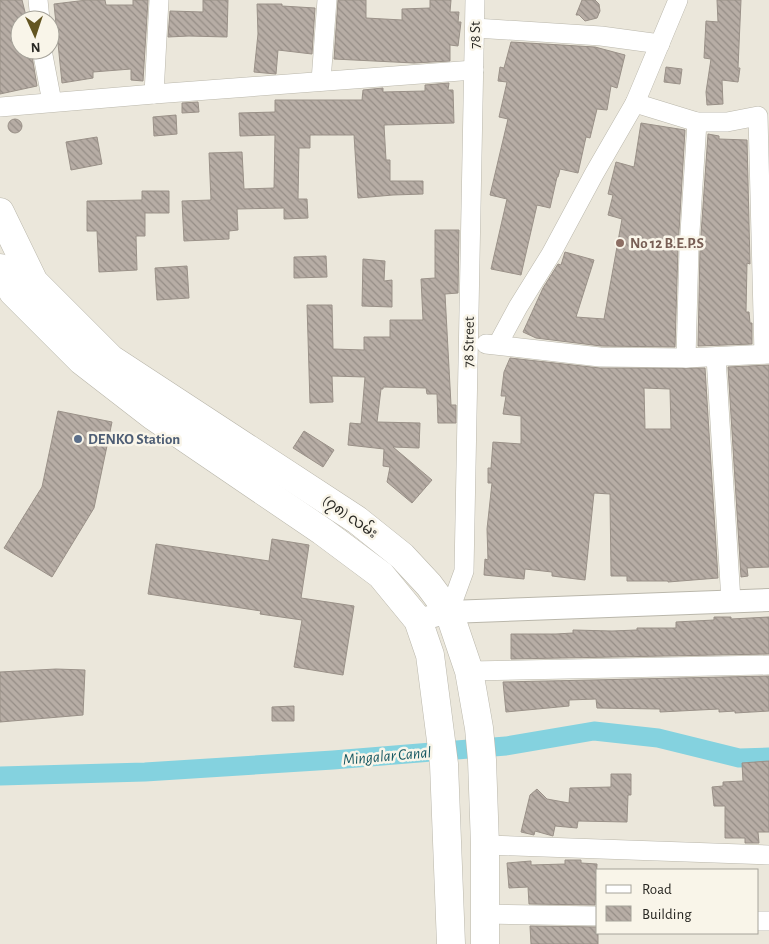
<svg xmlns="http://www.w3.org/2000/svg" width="769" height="944" viewBox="0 0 769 944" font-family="'Alegreya Sans','Noto Sans Myanmar',sans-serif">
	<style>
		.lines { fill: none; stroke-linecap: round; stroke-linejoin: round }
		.canal { stroke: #84d2df; stroke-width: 19 }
		.building { fill: url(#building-back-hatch); stroke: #9a9188; fill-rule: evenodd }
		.minor-casing { stroke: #bab7ab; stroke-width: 20 }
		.tertiary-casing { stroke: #bab7ab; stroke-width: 24 }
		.primary-casing { stroke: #bab7ab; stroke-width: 29 }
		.minor { stroke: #fff; stroke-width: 19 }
		.tertiary { stroke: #fff; stroke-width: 22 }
		.primary { stroke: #fff; stroke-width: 28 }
		.education-dot { fill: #8d6e63; stroke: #f9f5e9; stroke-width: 2 }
		.service-dot { fill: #5c6f8a; stroke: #f9f5e9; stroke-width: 2 }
		.labels { text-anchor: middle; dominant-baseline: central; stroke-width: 5; stroke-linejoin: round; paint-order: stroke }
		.street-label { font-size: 15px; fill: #292823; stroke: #f9f5e9 }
		.education-label { font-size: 15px; font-weight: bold; fill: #785e54; stroke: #f9f5e9; text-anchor: start }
		.service-label { font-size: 15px; font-weight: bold; fill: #4e5e75; stroke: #f9f5e9; text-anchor: start }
		.water-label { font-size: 16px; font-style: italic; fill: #145660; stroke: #f9f5e9 }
	</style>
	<defs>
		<pattern id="building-back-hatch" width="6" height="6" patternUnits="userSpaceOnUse" patternTransform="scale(1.25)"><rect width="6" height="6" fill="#b7ada5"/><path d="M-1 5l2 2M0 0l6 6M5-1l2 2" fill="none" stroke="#958d86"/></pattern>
	</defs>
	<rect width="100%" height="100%" fill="#ebe7db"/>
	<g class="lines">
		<path class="canal" d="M0,776L145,772L333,760L506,746L594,731L658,738L739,758L769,757"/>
	</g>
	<g class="building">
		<path d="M0,0H22L27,20H20V50H31L37,86L0,94Z"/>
		<path d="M87,0H105L106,5H133V0H148L143,81L131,80V69L93,72V78L62,83L54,4Z"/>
		<path d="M203,0H228L227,37L189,36L168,37L170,11L203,12Z"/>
		<path d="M338,0H366V18L402,20V9L430,8V0H451L450,12H459L458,22H461L458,46L450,45V61L414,63L334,59Z"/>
		<path d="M582,0H595L599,4L600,11L597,18L585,21L579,15H576Z"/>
		<path d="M717,0H741L738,68H740L738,82L722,80L723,104L707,105L706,92L711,59L704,58L706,21L718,22Z"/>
		<path d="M257,4H282V6L315,8L312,54L278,50L276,74L254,72L258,34Z"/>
		<path d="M511,42L595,47L625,55L617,88L611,86L607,110L597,109L590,138L586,137L578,173L560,169L558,177H557L550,208L537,205L521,275L491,269L507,199L490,195L508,119L499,117L507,82L498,81L500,67L504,68Z"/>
		<path d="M666,67L682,69L680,84L664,82Z"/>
		<path d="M449,83L448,90H453L454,123L384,125L386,160H390V181H423V194L393,195L358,198L354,135H310V148H299L298,199H307L308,218L284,219V208L237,209L238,230L229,231V239L184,241L182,201L211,200L209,153L242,152L244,189L274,188L275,135L240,136L239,113L275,112V100H362L363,90L383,88V92L425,91V85Z"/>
		<path d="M198,102L199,112L182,113V103Z"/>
		<path d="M176,115L177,134L154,136L153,117Z"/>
		<circle cx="15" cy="126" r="7"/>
		<path d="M641,123L685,130L678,248L675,347L601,346L536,338L523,332L543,288L558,264L561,265L565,252L594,260L576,317L604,319L622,219L608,215L613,195L608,194L616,162L634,167Z"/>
		<path d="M708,134L719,136V139L747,140L750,264L747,263L746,312H749L750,323H752V344L698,346L700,249Z"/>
		<path d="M97,137L102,164L71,170L66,142Z"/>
		<path d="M142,191H169V213H145V236H136L137,270L99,272L97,231H87V201L142,200Z"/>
		<path d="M435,230H459L458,293L445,294L451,405H456V423H438L437,394H427L426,388L383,387V389H381L377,422L420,423L419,448L393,447L432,480L412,503L387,482L390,467L383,466L384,449L348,445L350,423L361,424L365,377L332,376L333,402L310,403L307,305H332L333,349L364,350V337H390V320H423L421,279L435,278Z"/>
		<path d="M326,256L327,277L294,278V257Z"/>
		<path d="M363,259L385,261L384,281L392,280V307L362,306Z"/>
		<path d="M187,266L189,298L157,300L155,268Z"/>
		<path d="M510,358L600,368H705L718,578L668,582V581H627V576H611L610,494L594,493L585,580L552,576V572L525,569L524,579L484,575L485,559L488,560L487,529L492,483H488V468H491L493,442L521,444V416L503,414L506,396H501L504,372ZM644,388L670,389L671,429H645Z"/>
		<path d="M769,365V567L747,568L748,576L741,577L728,367Z"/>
		<path d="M58,411L112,422L94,508L52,577L4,548L42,487Z"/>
		<path d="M304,431L334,450L323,467L293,448Z"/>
		<path d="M272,539L309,545L301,598L354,606L343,675L294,667L302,620L260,614L261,611L148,594L156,544L269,561Z"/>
		<path d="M714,617H731V619L769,617V654L511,659V634H556L573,633V630L612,631L637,630V628H676V622L714,620Z"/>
		<path d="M56,669L85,670L83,715L0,722V672Z"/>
		<path d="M769,676V711L735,713V711L719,712V709L660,712V709L597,708L596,699L569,700V706L506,712L503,682Z"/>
		<path d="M294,706V721H272V707Z"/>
		<path d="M769,761V832H758L759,843H745V838H725V806H714L712,787L723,786V782L743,781L742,763Z"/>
		<path d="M611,774H631V795H628L627,822L578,821L577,828L555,826L553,836L535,831L534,835L521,832L530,795L537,789L547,799L569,803L570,788L611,787Z"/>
		<path d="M565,860H581V863L597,864L595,905L529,904L528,887L509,888L507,863L531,861V865L565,864Z"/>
		<path d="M530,926L598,927V944H531Z"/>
	</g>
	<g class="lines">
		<defs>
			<g id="minor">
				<path d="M38,0L40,20"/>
				<path d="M475,28L601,36L660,44"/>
				<path d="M42,50L52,102"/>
				<path d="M321,81L327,0"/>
				<path d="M154,94L159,0"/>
				<path d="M635,103L697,122H727L758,116L764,354"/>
				<path d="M0,107L154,94L474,70"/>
				<path d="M486,344L600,357L686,358L769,354"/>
				<path d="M498,344L518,307L551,254L594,174L635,103L678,0"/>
				<path d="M716,357L731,601"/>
				<path d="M686,358L689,248L697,122"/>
				<path d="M449,612L464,571L475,0"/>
				<path d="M469,671L769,665"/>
				<path d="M485,845L769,855"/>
				<path d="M485,914L598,916"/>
				<path d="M758,921H769"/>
			</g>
			<path id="tertiary" d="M418,620L449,612L769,600"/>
			<g id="primary">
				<path d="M0,212L34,282L111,359L357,520L402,556L429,585L449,612L469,671L479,728L482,760L485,845V944"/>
				<path d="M0,268L13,292L82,361L153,416L322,531L381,575L418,620L430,655L444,764L451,944"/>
			</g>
		</defs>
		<use href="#minor" class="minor-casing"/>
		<use href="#tertiary" class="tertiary-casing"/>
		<use href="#primary" class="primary-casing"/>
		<use href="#minor" class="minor"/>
		<use href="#tertiary" class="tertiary"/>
		<use href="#primary" class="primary"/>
	</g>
	<circle class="education-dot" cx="620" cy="243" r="5"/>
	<circle class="service-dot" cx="78" cy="439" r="5"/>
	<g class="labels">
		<g class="street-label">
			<text transform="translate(475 35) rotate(-90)">78 St</text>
			<text transform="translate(469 342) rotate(-89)">78 Street</text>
			<text transform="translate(350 517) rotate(35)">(၇၈) လမ်း</text>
		</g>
		<g class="education-label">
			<text x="630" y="243">No 12 B.E.P.S</text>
		</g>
		<g class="service-label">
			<text x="88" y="439">DENKO Station</text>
		</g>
		<g class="water-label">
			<text transform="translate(387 756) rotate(-5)">Mingalar Canal</text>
		</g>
	</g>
	<rect x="596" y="869" width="162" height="65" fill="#f9f5e9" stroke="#a6a39a"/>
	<rect x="606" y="885" width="25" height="8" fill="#ffffff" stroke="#a6a39a"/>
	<text x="642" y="894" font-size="15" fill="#292823">Road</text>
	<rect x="606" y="906" width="25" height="15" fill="url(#building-back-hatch)" stroke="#a6a39a"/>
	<text x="642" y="919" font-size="15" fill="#292823">Building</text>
	<g transform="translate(35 35) rotate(177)"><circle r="24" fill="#f9f5e9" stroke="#a6a39a"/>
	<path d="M0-4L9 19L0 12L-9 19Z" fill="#635521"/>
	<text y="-8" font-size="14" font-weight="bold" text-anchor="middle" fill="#292823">N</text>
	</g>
</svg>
